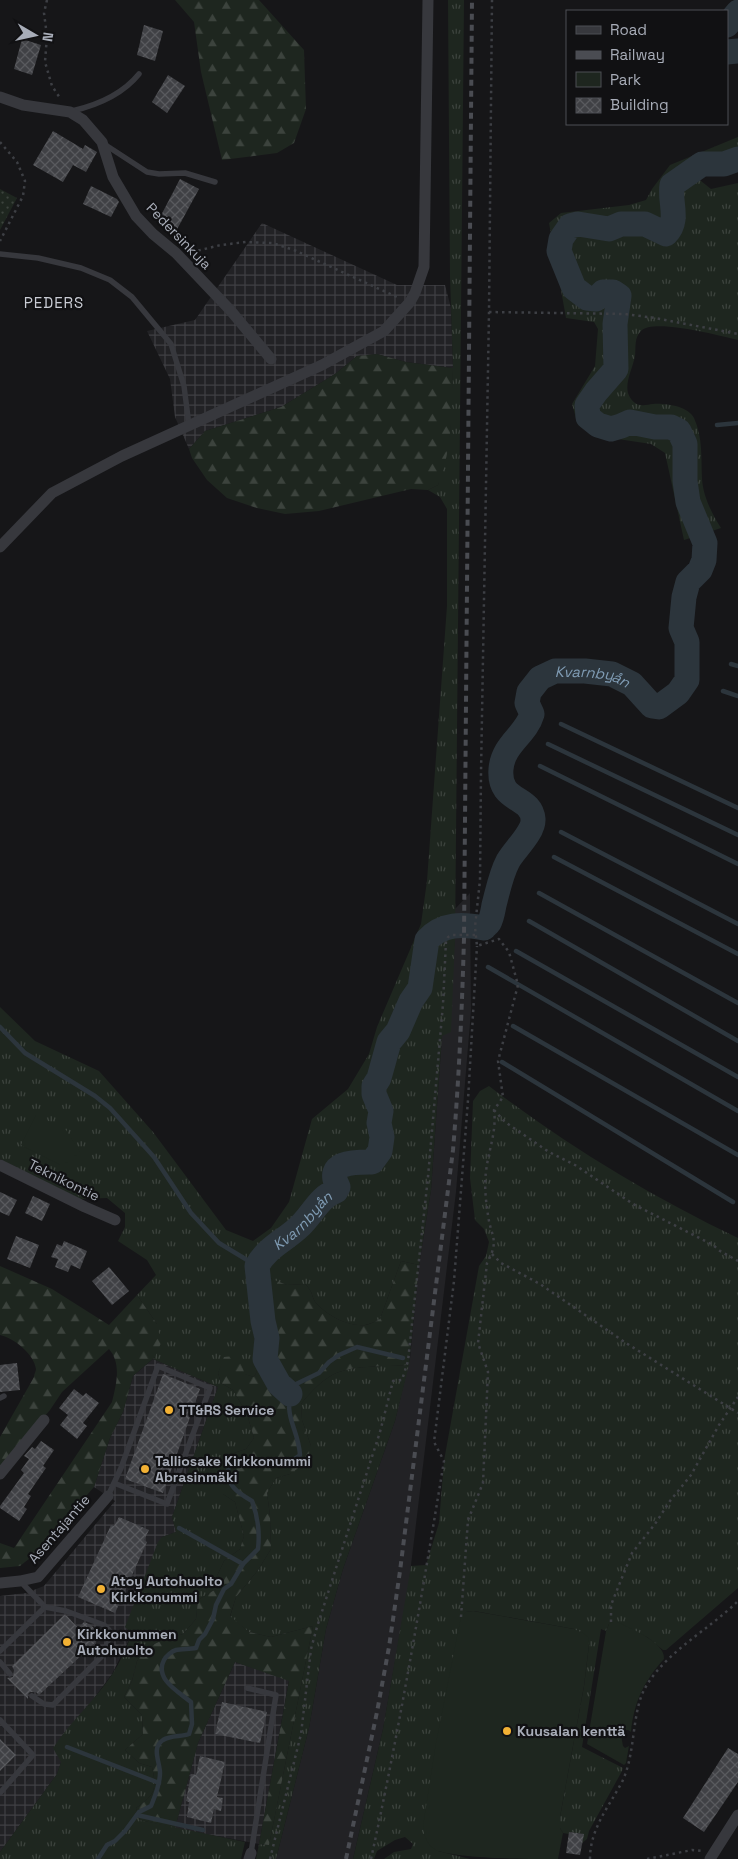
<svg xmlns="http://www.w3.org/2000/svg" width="738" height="1859" viewBox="0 0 738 1859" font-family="'Space Grotesk',sans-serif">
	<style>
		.built { fill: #222225 }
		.industrial { fill: url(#industrial-grid) }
		.grass { fill: url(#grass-tufts) }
		.forest { fill: url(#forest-firs) }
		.park { fill: #1e261f }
		.garden { fill: url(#garden-dots) }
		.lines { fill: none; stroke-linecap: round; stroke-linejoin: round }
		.stream { stroke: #2c353c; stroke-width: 4.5 }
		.river { stroke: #2c353c; stroke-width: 25 }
		.building { fill: url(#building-cross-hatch) }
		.path { stroke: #3d3f44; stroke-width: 2.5; stroke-dasharray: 2.5 4; stroke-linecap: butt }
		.service { stroke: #37383d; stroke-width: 5.5 }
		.minor { stroke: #37383d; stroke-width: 11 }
		.rail { stroke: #4a4c52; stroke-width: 4; stroke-dasharray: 6 5; stroke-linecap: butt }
		.poi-dot { fill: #f2b134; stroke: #111113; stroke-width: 2 }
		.labels { text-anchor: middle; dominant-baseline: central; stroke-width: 4.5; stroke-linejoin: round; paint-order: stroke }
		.street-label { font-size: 14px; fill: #a8adb8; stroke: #111113 }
		.poi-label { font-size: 14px; font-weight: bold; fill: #a8adb8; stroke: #111113; text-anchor: start }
		.neighbourhood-label { font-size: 15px; letter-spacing: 1px; fill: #c9ccd4; stroke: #111113 }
		.water-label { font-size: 15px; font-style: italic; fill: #7f9bb3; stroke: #111113 }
	</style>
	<defs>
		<pattern id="industrial-grid" width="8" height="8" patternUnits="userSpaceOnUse" patternTransform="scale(1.25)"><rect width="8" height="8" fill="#222225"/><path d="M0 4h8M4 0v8" fill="none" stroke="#3f3f43"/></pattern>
		<pattern id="grass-tufts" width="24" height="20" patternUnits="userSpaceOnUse" patternTransform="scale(1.25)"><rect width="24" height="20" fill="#1e261f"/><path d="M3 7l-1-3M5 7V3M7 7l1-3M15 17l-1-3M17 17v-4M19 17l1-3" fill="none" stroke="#3c433d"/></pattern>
		<pattern id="forest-firs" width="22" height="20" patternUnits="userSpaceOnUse" patternTransform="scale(1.25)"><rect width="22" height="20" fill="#1e261f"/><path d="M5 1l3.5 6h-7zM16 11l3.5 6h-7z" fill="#3c433d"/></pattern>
		<pattern id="garden-dots" width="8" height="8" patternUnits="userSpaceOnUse" patternTransform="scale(1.25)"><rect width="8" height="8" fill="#1e261f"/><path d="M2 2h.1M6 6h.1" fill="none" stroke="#3c433d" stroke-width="1.8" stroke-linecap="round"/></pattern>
		<pattern id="building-cross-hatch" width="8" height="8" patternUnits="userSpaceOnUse" patternTransform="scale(1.25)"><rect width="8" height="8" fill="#404145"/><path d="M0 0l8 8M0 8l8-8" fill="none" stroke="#595a5e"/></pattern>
	</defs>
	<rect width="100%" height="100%" fill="#161618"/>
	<path class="built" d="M470,893L471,1011L456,1192L409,1582L383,1729L353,1859H276L309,1728L326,1629L343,1569L395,1421L410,1358L419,1265L431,1190L442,1036L455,940V909Z"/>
	<g class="industrial">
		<path d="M262,223L397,285H445L451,308L453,368L406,362L377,354L357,356L335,374L281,407L205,431L189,449L175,417L170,379L147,331L195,320Z"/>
		<path d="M153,1359L218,1387L172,1517L176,1532L162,1537L132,1634L112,1674L89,1705L61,1762L57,1774L0,1852V1596L26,1593L44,1586L115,1501L94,1487L110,1438L123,1412L133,1376Z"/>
		<path d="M235,1662L289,1680L259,1844L175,1828L198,1743Z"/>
	</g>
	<g class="grass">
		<path d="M448,0H464L455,940L451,1032L442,1036L431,1190L419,1265L401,1261L380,1319C376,1321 370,1324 365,1325C349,1327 328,1316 317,1304C311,1298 314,1292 305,1284L287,1285L275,1281L267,1276L246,1270L258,1369L254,1377L244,1374L225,1357L218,1373L221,1383L233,1390L247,1414L254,1438L246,1449L225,1456L223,1494L235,1502L244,1536L240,1549L224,1561L216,1578V1589L198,1600L196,1619L183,1634L165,1639L146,1648L137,1661L132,1681L124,1697L142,1715L143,1734L125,1750L139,1763L152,1767C157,1789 155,1795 136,1808L140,1820L245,1842L241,1859H0V1852L57,1774L61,1762L53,1748C70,1722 94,1701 111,1676C120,1663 126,1648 132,1634L125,1627L158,1542L162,1537L176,1532L172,1517L218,1387L153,1359L155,1357L157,1324L137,1295L156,1275L147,1260L118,1241L125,1227V1213L107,1198L80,1199L0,1159V1007L35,1041L99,1071L153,1132L226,1230L253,1241L271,1228L289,1202L312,1119L348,1089L369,1054L377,1027L421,924L427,881L447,606V509L440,497L428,490L438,485L450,433L453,368L450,276Z"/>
		<path d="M738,137V147L719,158L697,164L696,177L711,189L738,183V340C720,336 653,318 641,331C634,338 636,347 635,356C633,367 625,382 628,393C630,399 635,405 641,405C645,406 649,404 653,404C665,403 688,406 694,418C703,438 701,458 702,479C703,496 712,514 721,528L684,540L665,453L651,444L598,436L578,425L572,404L595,366L598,329L594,322L566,318L549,223L561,213L629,205L646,200L652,189L670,165Z"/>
		<path d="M489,1086C566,1145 650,1196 738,1238V1588L666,1650H663L647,1637L609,1624L606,1631L601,1629L582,1747L623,1768L622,1771L589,1831L587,1839L582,1843L583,1834L570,1832L569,1834L563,1833L560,1828V1817L584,1686L589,1645L574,1629L474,1611L466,1612L438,1851L470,1859H384L394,1852L411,1849L413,1844L405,1837L395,1840L377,1851L374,1859H353L383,1729L411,1566L426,1565L439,1523L444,1461L479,1266L486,1256L489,1242L484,1229L475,1220L470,1178L473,1101L480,1091Z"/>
		<path d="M409,1365L395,1421L343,1569L326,1629L309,1728L276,1859H256L259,1844L269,1845L313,1626L271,1637L249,1632L230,1617L236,1597L258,1570L271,1549L270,1516L267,1493L276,1478L290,1474L311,1446L302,1420L301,1404C309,1394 318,1384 329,1377C348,1364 386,1367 409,1365Z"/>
	</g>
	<g class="forest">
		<path d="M175,0H259L304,50L306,109L294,143L277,153L222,160L201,72L194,22Z"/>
		<path d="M377,354L406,362L453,368C452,407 453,448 438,485L428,490L411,489L319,511L285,514L257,508L227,498L207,480L192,458L189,449L205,431L281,407L335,374L357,356Z"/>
		<path d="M401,1261L419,1265L409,1365C386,1367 348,1364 329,1377C318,1384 309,1394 301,1404L302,1420L311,1446L307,1462L290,1474L276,1478L267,1493L270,1516L271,1549L258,1570L236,1597L230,1616L249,1632L271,1637L313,1626L269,1845L259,1844L289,1681L235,1662L198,1743L175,1828L140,1820L136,1808C155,1795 157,1789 152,1767L139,1763L125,1750L143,1734L142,1715L124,1697L132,1681L137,1661L146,1648L165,1639L183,1634L196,1619L198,1600L216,1589V1578L224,1561L240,1549L244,1536L235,1502L223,1494L219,1473L225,1456L246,1449L254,1438L247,1414L233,1390L221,1383L218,1373L224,1357L234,1356L240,1361L245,1374L254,1377L258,1369L246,1269L287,1285L305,1284C314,1292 311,1298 317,1304C328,1316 349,1327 366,1325C370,1324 376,1321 380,1319Z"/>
		<path d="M0,1266L52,1289L109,1325L137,1295L157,1324L161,1343L155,1357L133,1376L123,1412L110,1438L94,1487L35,1554L20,1566L0,1568V1543L14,1548L112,1402C116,1385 122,1364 109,1349L62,1392L50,1410L0,1468V1437L34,1377C34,1374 36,1371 36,1369C34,1354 14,1338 0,1335Z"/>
	</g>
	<g class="park">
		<path d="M36,1115L66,1130L80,1152L62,1166L21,1145Z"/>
		<path d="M473,1611L574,1629L583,1633L588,1637L589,1645L584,1686L560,1817V1828L563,1833L558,1859C527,1859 465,1859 438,1851C427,1846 424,1836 423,1826L436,1743L461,1617L466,1612Z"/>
		<path d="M615,1621C629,1628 666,1642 664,1659C644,1681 634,1702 631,1732L628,1730L623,1731L621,1735L623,1746L625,1748L629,1746L626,1763L624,1765L587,1744L606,1631L609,1624Z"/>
	</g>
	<path class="garden" d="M0,189L17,198L0,230Z"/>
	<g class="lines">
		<g class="stream">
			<path d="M717,425L738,423"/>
			<path d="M731,664L738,666"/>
			<path d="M723,691L738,696"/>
			<path d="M561,724L738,808"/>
			<path d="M548,744L738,835"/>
			<path d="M540,766L738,864"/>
			<path d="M561,832L738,924"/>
			<path d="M554,857L738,954"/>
			<path d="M539,893L738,1003"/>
			<path d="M529,921L738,1041"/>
			<path d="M516,951L738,1077"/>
			<path d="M488,967L738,1111"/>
			<path d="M513,1026L738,1155"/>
			<path d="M0,1027L25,1053L95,1096L110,1108L154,1157L191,1213L219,1243L257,1266"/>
			<path d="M502,1062L733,1202"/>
			<path d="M179,1528L243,1564"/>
			<path d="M67,1747L159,1783"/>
			<path d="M137,1815L203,1830"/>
			<path d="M98,1859L107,1845L115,1841L125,1831L139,1812L151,1806C155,1796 160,1785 160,1773C160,1762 151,1748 163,1740C171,1735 181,1737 189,1734L192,1724L191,1702C179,1692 154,1679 164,1660C166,1656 172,1651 176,1650C182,1649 190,1649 196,1648L199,1640L205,1634L213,1619L216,1605L224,1589L231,1584L243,1564L258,1549C260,1532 258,1517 252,1501C238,1493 224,1484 229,1466L253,1461L293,1460L300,1455C298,1426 281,1416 294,1385L319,1373L329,1362L339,1355L357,1347L403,1358"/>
		</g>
		<g class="river">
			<path d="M727,25L738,12"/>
			<path d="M727,52L738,51"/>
			<path id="s1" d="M290,1394L279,1384L265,1359L267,1338L263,1321L257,1266C267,1247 286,1240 300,1226C312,1215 320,1196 336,1191L338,1187C324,1161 356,1162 372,1162L380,1151L382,1137L379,1123L381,1111L374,1094V1086L379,1078L389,1042L398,1031L411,1001L420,988L427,940C443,923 462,924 484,928C484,927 489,924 489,923C492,918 493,910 494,905C498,890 501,874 508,861C514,850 534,832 533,819C531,795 498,803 501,769C503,744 526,735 532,714L527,703L529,692L540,678L555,671H585L612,674L632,684L652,706L659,707L678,693L687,680V642L681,628L684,597L688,582L700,570L704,560L705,543L688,502L685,481V444L679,431L671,427H655L630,422L621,426L611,429L598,425L588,417L587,405L596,392L616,369L615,324L619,296L613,292H603L596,299L587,298L574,288L559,251L561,239L570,226L578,224L609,229L621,224H645L666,234C680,220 669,202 672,185L702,164H724L738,159"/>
		</g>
	</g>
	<g class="building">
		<path d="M144,25L163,31L155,61L137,55Z"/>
		<path d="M22,39L41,45L32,75L14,69Z"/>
		<path d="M168,75L185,86L167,113L152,102Z"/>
		<path d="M53,131L83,149L85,145L97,152L86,172L73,165L63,182L33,165Z"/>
		<path d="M180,179L199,189L175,233L157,223Z"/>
		<path d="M91,186L117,199L119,202L111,217L83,204Z"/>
		<path d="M0,1192L17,1200L9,1216L0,1212Z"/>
		<path d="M33,1196L50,1204L42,1221L25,1213Z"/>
		<path d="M16,1236L39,1245L30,1268L7,1259Z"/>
		<path d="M64,1241L87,1251L80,1269L71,1265L68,1272L55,1267L58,1259L51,1257L57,1244L62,1246Z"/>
		<path d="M109,1267L129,1291L112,1305L92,1281Z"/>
		<path d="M17,1363L20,1390L0,1392V1365Z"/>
		<path d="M163,1374L200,1389L163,1493L125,1479Z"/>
		<path d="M74,1389L83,1396L86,1393L99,1403L83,1423L87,1426L77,1439L60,1425L68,1415L59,1408Z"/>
		<path d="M41,1441L54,1450L43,1466L46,1468L28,1494L31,1496L24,1507L27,1509L19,1521L0,1508V1506L24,1473L21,1470L29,1459L24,1456L32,1447L35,1449Z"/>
		<path d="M119,1517L149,1530L144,1540L147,1542L115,1613L78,1597L111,1525L114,1526Z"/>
		<path d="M64,1615L67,1616L78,1628L84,1622L91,1625L101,1637L39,1695L36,1692H30L28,1694V1699L7,1678L13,1677L14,1670L12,1666Z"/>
		<path d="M222,1702L267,1712L260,1743L215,1734Z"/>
		<path d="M0,1739L16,1755L0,1771Z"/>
		<path d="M728,1748L738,1754V1782L704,1832L683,1818Z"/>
		<path d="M200,1756L225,1762L217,1797L223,1798L221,1811L214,1809L211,1823L187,1817L189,1802L186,1801L191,1774L196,1775Z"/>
		<path d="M569,1832L584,1834L580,1855L566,1853Z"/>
	</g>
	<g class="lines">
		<g class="path">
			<path d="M47,0L44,13L47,36L45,62L52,86L60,98"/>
			<path d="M0,142L17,162L25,181L23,196L0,241"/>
			<path d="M192,252L221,245L246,242L272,243L294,250L399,298"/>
			<path d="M489,312L625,314L655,318L738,334"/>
			<path d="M494,1110L505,1122L549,1152L575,1165L633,1204L713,1245L720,1251L738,1261"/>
			<path d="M492,1254L501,1263L540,1284L626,1343L738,1413"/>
			<path d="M461,1617L468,1520L483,1483L488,1372L478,1343L487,1263C500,1239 491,1238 488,1215C486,1202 484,1185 486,1172C488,1151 497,1132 494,1110L503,1097L498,1061L518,985L509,952L499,939L477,946L475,927L480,880L481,773L489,312L492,0"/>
			<path d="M611,1622V1605L632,1553L655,1524L670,1501L691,1475L719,1425L738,1397"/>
			<path d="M270,1859L301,1734L311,1649L317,1627L380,1432L393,1381L402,1380L408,1361L428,1177L443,1004L446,941L448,937L452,935H476"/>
			<path d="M371,1859C400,1727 422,1594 444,1461L434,1442L454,1281L468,1100L477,946"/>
			<path d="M590,1859C590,1829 608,1808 622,1782C634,1757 632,1727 640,1700C653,1659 708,1631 738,1601"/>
			<path d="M647,1859L692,1850L702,1851"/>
		</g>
		<g class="service">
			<path d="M72,111C98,105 122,95 139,74"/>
			<path d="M104,144L147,172L159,174L185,173L215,182"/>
			<path d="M0,254L38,258L81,268L110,280L132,297L171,344L184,386L189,425"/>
			<path d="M0,1398L4,1396"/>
			<path d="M108,1496L121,1468L158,1366L210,1388L167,1504L114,1483"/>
			<path d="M0,1651L45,1607L21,1582"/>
			<path d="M0,1662L10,1674"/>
			<path d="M247,1688L276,1695L251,1853"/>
			<path d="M32,1696L44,1704L53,1705L102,1656L110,1636L109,1630L104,1625L66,1611L45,1607"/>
			<path d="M0,1720L33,1755L0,1793"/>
		</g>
		<g class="minor">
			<path d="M0,97L23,105L70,112L83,120L102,142L113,177L136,216L153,234L176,253L231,311L271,359"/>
			<path d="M0,547L52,493L122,456L322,365L384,331L410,302L415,293L424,267L428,0"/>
			<path d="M0,1165L85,1207L115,1220"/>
			<path d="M0,1474L44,1420"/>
			<path d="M0,1583L20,1581L38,1577L108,1496"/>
			<path d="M249,1859L251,1853"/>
			<path d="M710,1859L738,1815"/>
		</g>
		<path class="rail" d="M346,1859L377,1712L389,1647L400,1571L453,1150C459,1079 462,1009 464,938L472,0"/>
	</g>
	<g class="poi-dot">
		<circle cx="169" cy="1410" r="5"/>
		<circle cx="145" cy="1469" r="5"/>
		<circle cx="101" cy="1589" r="5"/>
		<circle cx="67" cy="1642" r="5"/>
		<circle cx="507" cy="1731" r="5"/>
	</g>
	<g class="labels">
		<g class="street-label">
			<text transform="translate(179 236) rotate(46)">Pedersinkuja</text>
			<text transform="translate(64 1180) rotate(26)">Teknikontie</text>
			<text transform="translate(59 1529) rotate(-49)">Asentajantie</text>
		</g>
		<g class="poi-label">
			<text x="179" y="1410">TT&amp;RS Service</text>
			<text x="155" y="1461">Talliosake Kirkkonummi<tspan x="155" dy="16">Abrasinmäki</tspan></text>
			<text x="111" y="1581">Atoy Autohuolto<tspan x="111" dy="16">Kirkkonummi</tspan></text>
			<text x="77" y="1634">Kirkkonummen<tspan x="77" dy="16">Autohuolto</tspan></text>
			<text x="517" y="1731">Kuusalan kenttä</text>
		</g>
		<g class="neighbourhood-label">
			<text x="54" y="302">PEDERS</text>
		</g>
		<g class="water-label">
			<text stroke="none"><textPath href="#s1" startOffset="952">Kvarnbyån</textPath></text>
			<text stroke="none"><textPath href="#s1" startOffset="202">Kvarnbyån</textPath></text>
		</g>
	</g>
	<rect x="566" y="10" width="162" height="115" fill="#111113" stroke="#4d4f55"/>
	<rect x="576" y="26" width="25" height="8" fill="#37383d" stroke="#4d4f55"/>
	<text x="610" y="35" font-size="15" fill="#a8adb8">Road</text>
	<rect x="576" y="51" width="25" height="8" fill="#4a4c52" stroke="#4d4f55"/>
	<text x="610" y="60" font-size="15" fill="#a8adb8">Railway</text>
	<rect x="576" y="72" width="25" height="15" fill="#1e261f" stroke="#4d4f55"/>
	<text x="610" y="85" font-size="15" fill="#a8adb8">Park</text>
	<rect x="576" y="98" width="25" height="15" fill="url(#building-cross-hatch)" stroke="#4d4f55"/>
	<text x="610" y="110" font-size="15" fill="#a8adb8">Building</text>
	<g transform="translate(35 35) rotate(99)" stroke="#111113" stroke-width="4" paint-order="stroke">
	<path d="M0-4L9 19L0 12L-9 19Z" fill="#a8adb8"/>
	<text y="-8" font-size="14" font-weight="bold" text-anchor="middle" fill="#a8adb8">N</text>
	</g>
</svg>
